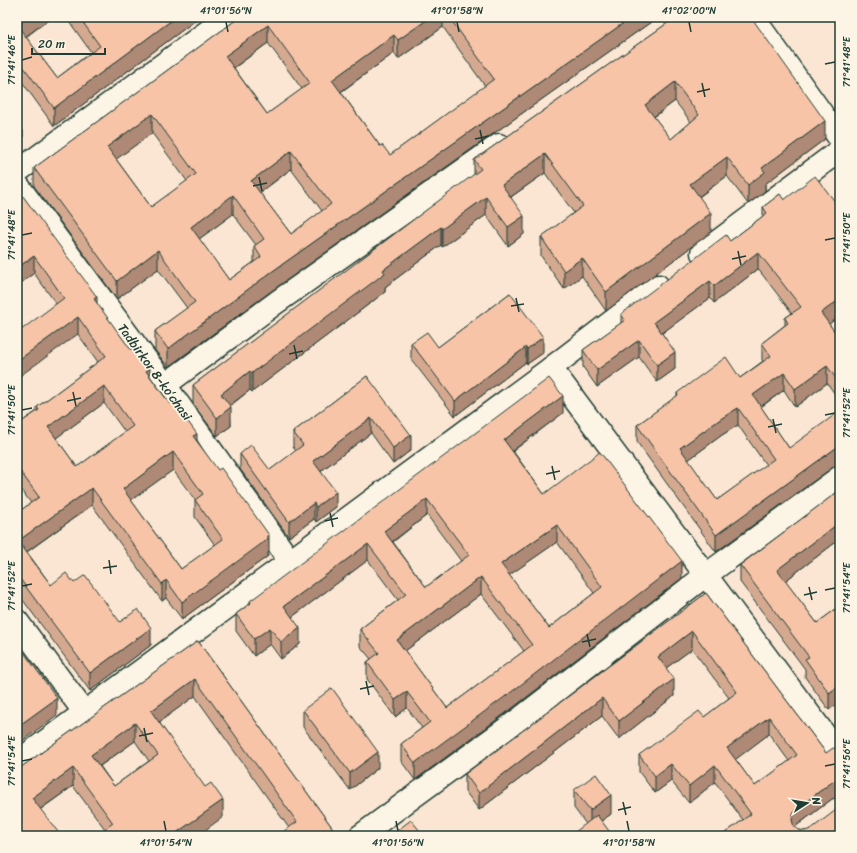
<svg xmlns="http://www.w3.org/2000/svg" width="857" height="853" viewBox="0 0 857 853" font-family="Sriracha,sans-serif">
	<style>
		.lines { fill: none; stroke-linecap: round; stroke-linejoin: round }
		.street-casing { stroke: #1f3d34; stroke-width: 25 }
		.street { stroke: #fcf5e5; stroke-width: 22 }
		.wall { fill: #d4a990; stroke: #1f3d34; fill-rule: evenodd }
		.shaded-wall { fill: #ad8976; stroke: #1f3d34 }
		.building { fill: #f7c4a8; stroke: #1f3d34; fill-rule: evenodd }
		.ticks { fill: none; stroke: #1f3d34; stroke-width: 1.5 }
		.labels { text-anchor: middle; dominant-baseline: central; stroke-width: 3.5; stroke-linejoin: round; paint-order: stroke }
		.street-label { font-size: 13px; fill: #1f3d34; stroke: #fcf5e5 }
		.neatline { fill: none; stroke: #1f3d34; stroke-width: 1.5 }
		.ticks-label { font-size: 10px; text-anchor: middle; fill: #1f3d34 }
	</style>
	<rect width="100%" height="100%" fill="#fae6d3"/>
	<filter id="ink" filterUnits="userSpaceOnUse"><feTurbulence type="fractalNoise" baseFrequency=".025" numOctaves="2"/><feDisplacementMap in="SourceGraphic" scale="8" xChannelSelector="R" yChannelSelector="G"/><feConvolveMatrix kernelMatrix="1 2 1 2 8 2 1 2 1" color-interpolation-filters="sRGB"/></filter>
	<g filter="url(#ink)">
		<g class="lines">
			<defs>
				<g id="street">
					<path d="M753,17L840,139"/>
					<path d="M17,172L227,17"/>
					<path d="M17,184L165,385L290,561"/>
					<path d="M702,253L840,150"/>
					<path d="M551,368L840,755"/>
					<path d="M165,385L277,302L499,145"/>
					<path d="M17,621L85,713"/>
					<path d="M17,762L290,561L551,368L658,286"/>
					<path d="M360,836L522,717L706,575L840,477"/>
				</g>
			</defs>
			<use href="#street" class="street-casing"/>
			<use href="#street" class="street"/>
		</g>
		<g class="wall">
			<path d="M17,17H52L26,37L57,78L91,52L66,17H200L54,126L17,75Z"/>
			<path d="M240,17H658L270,292L168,367L155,350V331L187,308L158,269L117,299L34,186V168ZM443,27L485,86L390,155L380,146L341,92L394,53L398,59ZM268,43L302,89L267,114L234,68ZM152,133L187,181L151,207L116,159ZM291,169L322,211L291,234L260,193ZM233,214L256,245L254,246V262L229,280L199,239Z"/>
			<path d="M676,17L825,139L765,184V191L748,204L727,176L699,197L711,232L606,311L582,276L564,289L541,256V237L574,213L545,173L511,197L524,234L508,246L486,215L442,247L441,245L385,287V292L252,392L250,390L230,406L231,426L217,436L193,404V385L474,175V160ZM675,101L691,122L671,139L654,117Z"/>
			<path d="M17,188L97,304L197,440L269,552L268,553V556L182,619L166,598L162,601L92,505L27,552L51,585L74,583L120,622L151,645L90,691L17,592V513L31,503L17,484V425L37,411V407L98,362L34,273L17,286ZM104,403L125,432L77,467L56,438ZM173,470L195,500V517L215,545L181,569L131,500Z"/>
			<path d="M780,194L829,324L840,339V401L827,383L795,407L784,390L761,407L789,448L833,467L716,552L637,442V425L677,396V393L740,378L763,361L762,360V343L785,325V318L792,313L758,269L714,303L710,298L662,333L675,369L657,382L639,357L597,387L583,367V350L621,323V314L730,241L763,216V207ZM738,425L766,465L717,500L688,460L722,435Z"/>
			<path d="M510,293L543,353L527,364L526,362L455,416L411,359V343L438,347Z"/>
			<path d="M367,376L411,450L393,464L371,433L321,471L336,507L316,522L314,519L289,537L240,469V454L270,470L296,451L293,447V432Z"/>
			<path d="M563,413L513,451L544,494L682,578L514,707L415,780L401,761V744L422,728L407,708L395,717L367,679V662L371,659L360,646V629L398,600L368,560L292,617L300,644L281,659L270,644L254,656L236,631V614L250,603V601ZM427,515L461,561L426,587L393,542ZM557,542L594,593L549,628L509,575ZM481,594L524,651L447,708L405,651Z"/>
			<path d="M840,490V539L785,581L817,623L840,606L829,710L805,677V669L740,582V565Z"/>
			<path d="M706,593L826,753L840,750V797H839L832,799L795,827L799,830L840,836H721L743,820L715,782L689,803L671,781L655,793L639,772V755L704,717L729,698L692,649L666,668L674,696L619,739L602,716L479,810L465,791V774ZM769,734L789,761L755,786L735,759Z"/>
			<path d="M198,641L334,830L289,828L195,696L159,722L223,817L105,829L73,786L41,809L17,836V770ZM135,741L149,761L114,786L100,766Z"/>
			<path d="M303,710L378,768L350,790L303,727Z"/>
			<path d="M574,790L611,814L601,821L612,836L586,824L574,808Z"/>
		</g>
		<g class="shaded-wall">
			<path d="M28,17H52L17,43V25Z"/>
			<path d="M176,17H200L54,126V108Z"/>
			<path d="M431,17H443V27L398,59V40Z"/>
			<path d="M632,17H658L270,292L168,367V349L270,273Z"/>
			<path d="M268,25V43L225,74V56Z"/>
			<path d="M394,35V53L332,98V80Z"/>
			<path d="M675,82V101L645,123V105Z"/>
			<path d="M152,114V133L107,166V147Z"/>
			<path d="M825,121V139L765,184V191L748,204V185L762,168Z"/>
			<path d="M23,131V149L17,153V136Z"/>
			<path d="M291,151V169L251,199V181Z"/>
			<path d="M545,154V173L502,203V185Z"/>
			<path d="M727,157V176L690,203V184Z"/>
			<path d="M233,195V214L191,245V227Z"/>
			<path d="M486,197V215L442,247V229Z"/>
			<path d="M711,213V232L606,311V292Z"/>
			<path d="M524,216V234L508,246V227Z"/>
			<path d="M441,227V245L385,287V292L252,392V373L383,270Z"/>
			<path d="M158,250V269L117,299V281Z"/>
			<path d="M758,252V269L714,303V286Z"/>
			<path d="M34,256V273L17,286V268Z"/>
			<path d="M582,258V276L564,289V271Z"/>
			<path d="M710,281V298L654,339V322Z"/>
			<path d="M97,297V314L94,299Z"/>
			<path d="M840,299V316L821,330V313Z"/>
			<path d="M78,317V334L17,378V361Z"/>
			<path d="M543,337V353L527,364V349Z"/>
			<path d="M639,340V357L597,387V370Z"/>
			<path d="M526,347V362L455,416V401Z"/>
			<path d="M675,352V369L657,382V365Z"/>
			<path d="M827,366V383L795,407V389Z"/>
			<path d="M150,368V385L146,371Z"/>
			<path d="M250,371V390L221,412V394Z"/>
			<path d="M784,373V390L753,412V395Z"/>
			<path d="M104,386V403L48,444V427Z"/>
			<path d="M563,396V413L504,457V440Z"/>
			<path d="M231,407V426L217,436V418Z"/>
			<path d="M738,408V425L722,435L680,466V448L722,418Z"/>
			<path d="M371,418V433L313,477V461Z"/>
			<path d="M197,434V451L193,436Z"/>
			<path d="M411,435V450L393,464V448Z"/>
			<path d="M840,445V462L716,552V535Z"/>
			<path d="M173,452V470L123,506V489Z"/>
			<path d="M92,488V505L18,558V541Z"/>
			<path d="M336,492V507L316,522V507Z"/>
			<path d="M427,499V515L384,548V531Z"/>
			<path d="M314,503V519L289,537V522Z"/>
			<path d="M840,522V539L777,587V570Z"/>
			<path d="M557,525V542L501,581V564Z"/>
			<path d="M269,535V552L268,553V556L182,619V602Z"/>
			<path d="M368,544V560L284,623V606Z"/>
			<path d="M682,561V578L514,707L415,780V763Z"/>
			<path d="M481,577V594L397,657V640Z"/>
			<path d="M166,580V598L162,601V584Z"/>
			<path d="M151,628V645L90,691V673Z"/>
			<path d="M270,628V644L254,656V639Z"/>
			<path d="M300,628V644L281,659V642Z"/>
			<path d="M692,631V649L658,674V657Z"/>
			<path d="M195,679V696L151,728V711Z"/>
			<path d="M674,679V696L619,739V721Z"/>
			<path d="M840,685V702L829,710V693Z"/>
			<path d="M407,692V708L395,717V700Z"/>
			<path d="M57,698V715L17,745V727Z"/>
			<path d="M602,698V716L479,810V793Z"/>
			<path d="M769,717V734L727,766V748Z"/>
			<path d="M135,723V741L91,772V755Z"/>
			<path d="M378,752V768L350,790V773Z"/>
			<path d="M671,764V781L655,793V776Z"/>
			<path d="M715,765V782L689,803V786Z"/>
			<path d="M73,768V786L32,815V798Z"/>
			<path d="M839,779V797L832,799L796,826L793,831L792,820L793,814L796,809L832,782Z"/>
			<path d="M611,795V814L590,829V810Z"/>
			<path d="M223,800V817L197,836H172Z"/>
		</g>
		<g class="building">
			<path d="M17,17H28L17,25L57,78L100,46L79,17H176L54,108L17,58Z"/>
			<path d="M240,17H431L398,40L394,35L332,80L380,146L382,145L390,155L494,79L449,17H632L270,273L168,349L155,331L195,302L158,250L117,281L34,168ZM268,25L310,83L267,114L225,56ZM152,114L196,174L151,207L107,147ZM291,151L331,204L291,234L251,181ZM233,195L264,239L254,246L261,257L229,280L191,227Z"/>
			<path d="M676,17H751L825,121L762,168L765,172L748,185L727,157L690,184L711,213L606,292L582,258L564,271L541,237L583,206L545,154L502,185L524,216L508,227L486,197L442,229L441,227L383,270L385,273L252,373L250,371L221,394L231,407L217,418L193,385L481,169L474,160ZM675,82L699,115L671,139L645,105Z"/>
			<path d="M17,123L23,131L17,136Z"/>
			<path d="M815,176L840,208V299L821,313L840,339V384L827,366L795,389L784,373L753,395L789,448L840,411V445L716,535L637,425L678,395L677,393L726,357L740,378L771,356L762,343L788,323L785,318L801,307L758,252L714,286L710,281L654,322L675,352L657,365L639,340L597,370L583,350L625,320L621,314L726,235L730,241L767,213L763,207L780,194L784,200ZM738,408L774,459L717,500L680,448L722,418Z"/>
			<path d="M17,188L97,297L94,299L131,350L134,347L150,368L146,371L170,404L173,401L197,434L193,436L218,470L221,468L269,535L266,537L268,539L182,602L166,580L162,584L92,488L18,541L51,585L66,573L74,583L85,575L120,622L138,609L151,628L90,673L17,575V513L39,497L17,467V425L39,410L37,407L106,356L78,317L17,361V333L64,298L34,256L17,268V238L19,237L17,235ZM104,386L133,426L77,467L48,427ZM173,452L203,494L195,500L223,539L181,569L123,489Z"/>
			<path d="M510,293L543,337L527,349L526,347L455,401L411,343L427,332L438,347Z"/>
			<path d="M367,376L411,435L393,448L371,418L313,461L336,492L316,507L314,503L289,522L240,454L251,445L270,470L303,445L293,432Z"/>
			<path d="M549,378L563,396L504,440L544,494L600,452L682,561L514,690L415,763L401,744L430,722L407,692L395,700L367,662L379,653L360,629L406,594L368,544L284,606L300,628L281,642L270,628L254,639L236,614L251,603L250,601ZM427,499L469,555L426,587L384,531ZM557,525L602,587L549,628L501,564ZM481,577L532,645L447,708L397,640Z"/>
			<path d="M840,490V522L777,570L817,623L840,606V685L829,693L805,659L809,657L740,565Z"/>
			<path d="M706,593L826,753L833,748L840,750V780L839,779L832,782L796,809L793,814L792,820L794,827L799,830L805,831L811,829L840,807V836H721L751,814L715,765L689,786L671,764L655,776L639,755L699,711L704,717L737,692L692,631L658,657L674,679L619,721L602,698L479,793L465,774ZM769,717L797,755L755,786L727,748Z"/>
			<path d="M198,641L334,830L332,832L335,836H277L297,822L195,679L151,711L205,787L211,783L223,800L172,836H96L113,823L73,768L32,798L61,836H17V770ZM135,723L158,755L114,786L91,755Z"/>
			<path d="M17,643L57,698L17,727Z"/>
			<path d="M332,688L378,752L350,773L303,710Z"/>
			<path d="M596,774L611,795L590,810L574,790Z"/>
			<path d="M597,815L612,835L611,836H570Z"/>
			<path d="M411,820L424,836H398L395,832Z"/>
		</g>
	</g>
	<path class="ticks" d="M226,22L228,32M457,22L459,32M689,22L691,32M22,60L32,57M825,64L835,62M702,83L705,97M697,92L710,89M480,130L483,144M475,139L489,136M259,177L262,191M253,186L267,183M22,235L32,233M825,240L835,238M738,251L741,265M732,259L746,256M516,298L519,312M511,306L524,304M294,345L297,359M289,354L303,351M73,392L76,406M67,401L81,398M22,410L32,408M825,415L835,413M773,419L776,433M768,427L782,424M552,466L555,480M546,474L560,471M330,513L333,527M325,521L338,518M109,560L111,574M103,568L117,566M22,586L32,584M809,587L812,600M825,590L835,588M804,595L817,592M587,634L590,647M582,642L596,639M366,681L369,695M360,689L374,686M144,728L147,742M139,736L153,733M22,761L32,759M825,766L835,764M623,802L626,815M618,810L631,807M164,821L166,831M396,821L398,831M627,821L629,831"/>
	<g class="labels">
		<g class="street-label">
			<text transform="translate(155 372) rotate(54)">Tadbirkor 8-koʻchasi</text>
		</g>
	</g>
	<rect width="857" height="853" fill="none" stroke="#fcf5e5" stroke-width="44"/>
	<g transform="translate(807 803) rotate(78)" stroke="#fcf5e5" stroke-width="3" paint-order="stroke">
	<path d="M0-3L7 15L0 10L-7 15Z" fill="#1f3d34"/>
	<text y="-6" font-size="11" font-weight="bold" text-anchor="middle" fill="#1f3d34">N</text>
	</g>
	<path d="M32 48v6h73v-6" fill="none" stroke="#1f3d34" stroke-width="2"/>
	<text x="38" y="48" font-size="12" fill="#1f3d34" stroke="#fcf5e5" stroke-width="3" paint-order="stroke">20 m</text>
	<rect x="22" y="22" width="813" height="809" class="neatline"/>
	<g class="ticks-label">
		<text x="226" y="14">41°01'56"N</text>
		<text x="457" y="14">41°01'58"N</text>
		<text x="689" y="14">41°02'00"N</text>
		<text transform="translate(11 60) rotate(-90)" y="4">71°41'46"E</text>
		<text transform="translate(846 62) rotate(-90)" y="4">71°41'48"E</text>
		<text transform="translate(11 235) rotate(-90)" y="4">71°41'48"E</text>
		<text transform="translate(846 238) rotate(-90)" y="4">71°41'50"E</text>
		<text transform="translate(11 410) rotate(-90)" y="4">71°41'50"E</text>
		<text transform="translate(846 413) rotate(-90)" y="4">71°41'52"E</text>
		<text transform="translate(11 586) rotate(-90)" y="4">71°41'52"E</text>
		<text transform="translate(846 588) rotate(-90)" y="4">71°41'54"E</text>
		<text transform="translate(11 761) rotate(-90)" y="4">71°41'54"E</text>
		<text transform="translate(846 764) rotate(-90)" y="4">71°41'56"E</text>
		<text x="166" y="846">41°01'54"N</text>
		<text x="398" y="846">41°01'56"N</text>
		<text x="629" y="846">41°01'58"N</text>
	</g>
</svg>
